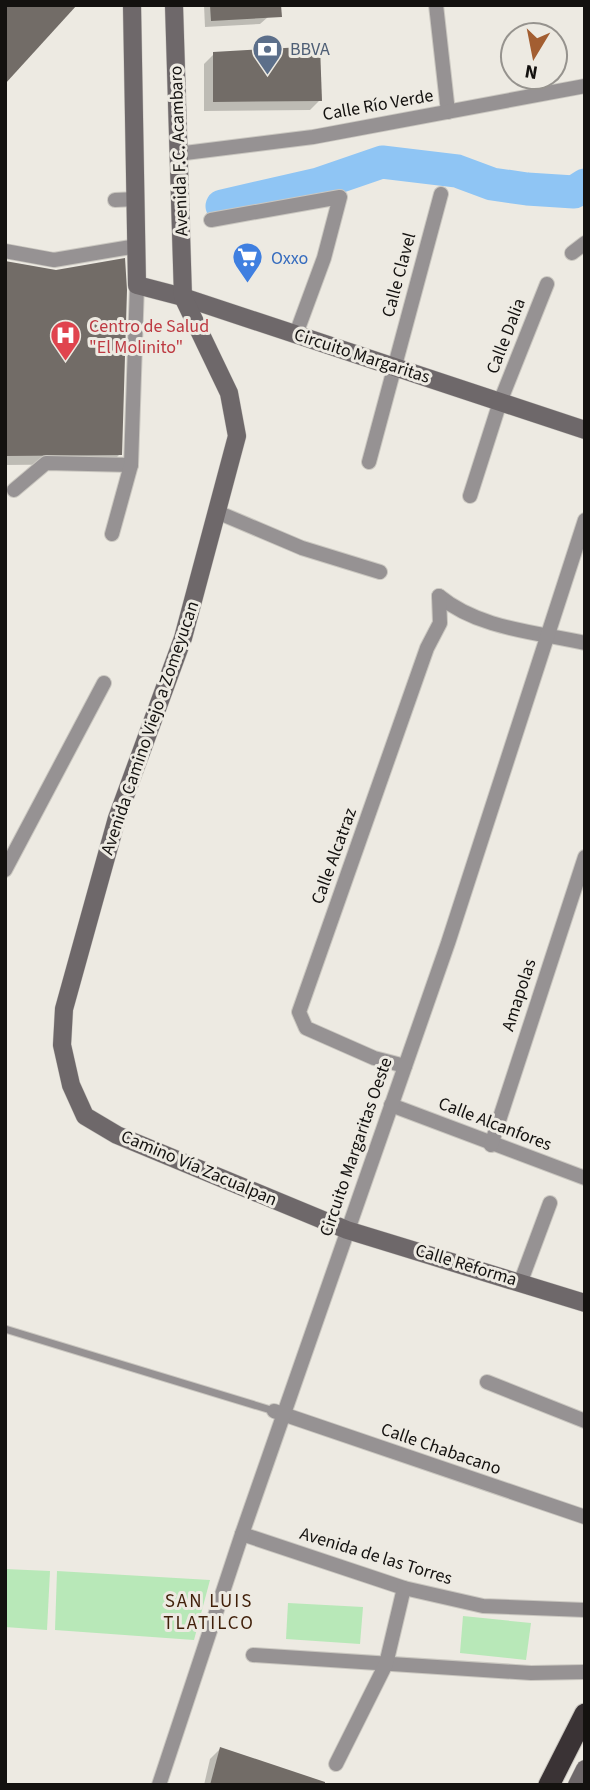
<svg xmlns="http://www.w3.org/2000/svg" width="590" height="1790" viewBox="0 0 590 1790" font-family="'Source Sans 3',sans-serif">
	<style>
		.green { fill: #b8e8b8 }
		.shadow { fill: #0003 }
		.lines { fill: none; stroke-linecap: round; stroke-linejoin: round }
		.river { stroke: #8fc5f4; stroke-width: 33 }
		.building { fill: #726c67 }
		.lane-casing { stroke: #cac7c0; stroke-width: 9 }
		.street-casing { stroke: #cac7c0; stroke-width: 16 }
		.secondary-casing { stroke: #cac7c0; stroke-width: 19 }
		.highway-casing { stroke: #cac7c0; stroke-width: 23 }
		.lane { stroke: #969293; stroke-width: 7 }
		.street { stroke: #969293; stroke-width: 14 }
		.secondary { stroke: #6e686a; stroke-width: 18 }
		.highway { stroke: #3a3335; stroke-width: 21 }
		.labels { text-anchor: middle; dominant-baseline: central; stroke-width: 6; stroke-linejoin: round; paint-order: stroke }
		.service-label { font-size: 18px; fill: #4e5e75; stroke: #edeae2; text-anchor: start }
		.street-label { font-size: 18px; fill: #13110f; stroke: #edeae2 }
		.shop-label { font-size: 18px; fill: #366cbe; stroke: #edeae2; text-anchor: start }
		.health-label { font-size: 18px; fill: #be3a42; stroke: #edeae2; text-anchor: start }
		.neighbourhood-label { font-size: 19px; letter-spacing: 2px; fill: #401f09; stroke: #edeae2 }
	</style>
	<rect width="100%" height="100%" fill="#edeae2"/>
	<g class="green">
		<path d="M5,1569L50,1571L47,1630L5,1627Z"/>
		<path d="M57,1571L210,1580L194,1640L55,1630Z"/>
		<path d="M288,1603L363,1607L360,1644L286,1639Z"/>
		<path d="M463,1616L531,1623L526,1660L460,1653Z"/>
	</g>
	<g class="shadow">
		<path d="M204,5H267L268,17L260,24L205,27Z"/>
		<path d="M214,54L320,100L310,110L204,111V64Z"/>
		<path d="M5,262L120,454L110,464L5,465Z"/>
		<path d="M220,1749L328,1785H204L210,1759Z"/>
	</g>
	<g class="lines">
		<path class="river" d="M222,206L318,184L382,162L457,171L492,184L527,189L574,192L585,185"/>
	</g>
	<g class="building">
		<path d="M5,5H77L5,84Z"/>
		<path d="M210,5H281L282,17L211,21Z"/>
		<path d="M320,46L322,101L213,102V52Z"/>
		<path d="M125,258L127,290L122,455L5,456V261L56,270Z"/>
		<path d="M220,1747L325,1782V1785H210Z"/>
	</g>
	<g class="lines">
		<defs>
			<path id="lane" d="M5,1329L274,1411"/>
			<g id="street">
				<path d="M436,5L448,112"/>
				<path d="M177,154L313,137L585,86"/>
				<path d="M115,200L136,199"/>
				<path d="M211,220L340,197L324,258L296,334"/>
				<path d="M5,251L54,260L137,246"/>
				<path d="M572,253L585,243"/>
				<path d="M369,462L441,194"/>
				<path d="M14,490L46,463L131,465"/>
				<path d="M470,496L500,402L547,284"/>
				<path d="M217,512L302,548L380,572"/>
				<path d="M112,534L131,465L137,285"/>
				<path d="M439,596C479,629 536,632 585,643"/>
				<path d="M5,870L104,683"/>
				<path d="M405,1066L374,1058L306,1028L299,1012L427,648L440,623L439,596"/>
				<path d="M391,1105L585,1178"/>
				<path d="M491,1145L585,857"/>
				<path d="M521,1281L550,1203"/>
				<path d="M487,1382L585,1421"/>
				<path d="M274,1411L585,1517"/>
				<path d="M242,1534L404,1588L483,1606L585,1610"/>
				<path d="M253,1655L531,1673L584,1672"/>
				<path d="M336,1764L386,1664L404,1588"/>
				<path d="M159,1785L242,1534L448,943L585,520"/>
			</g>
			<g id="secondary">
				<path d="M132,5L137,285L183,297L585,430"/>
				<path d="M174,5L183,297L229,393L237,436L183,638L117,818L64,1009L62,1045L71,1085L85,1116L117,1135L347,1230L585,1303"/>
				<path d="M577,1785L585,1769"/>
			</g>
			<path id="highway" d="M549,1785L585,1714"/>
		</defs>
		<use href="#lane" class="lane-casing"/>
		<use href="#street" class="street-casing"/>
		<use href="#secondary" class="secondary-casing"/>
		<use href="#highway" class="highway-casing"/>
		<use href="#lane" class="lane"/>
		<use href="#street" class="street"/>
		<use href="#secondary" class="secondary"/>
		<use href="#highway" class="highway"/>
	</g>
	<defs>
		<symbol id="bank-pin" viewBox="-11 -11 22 30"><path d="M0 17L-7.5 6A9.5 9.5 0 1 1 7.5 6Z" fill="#5c6f8a" stroke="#edeae2"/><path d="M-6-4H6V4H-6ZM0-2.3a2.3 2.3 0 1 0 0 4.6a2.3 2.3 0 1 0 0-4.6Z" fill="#fff"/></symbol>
		<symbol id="supermarket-pin" viewBox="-11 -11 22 30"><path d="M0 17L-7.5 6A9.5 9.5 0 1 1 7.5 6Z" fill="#3f7fe0" stroke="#edeae2"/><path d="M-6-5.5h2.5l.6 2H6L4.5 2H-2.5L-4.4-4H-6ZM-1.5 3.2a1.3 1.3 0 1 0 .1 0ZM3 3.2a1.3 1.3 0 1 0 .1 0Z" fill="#fff"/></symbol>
		<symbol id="hospital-pin" viewBox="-11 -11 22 30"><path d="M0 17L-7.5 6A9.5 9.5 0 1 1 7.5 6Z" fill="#e0444e" stroke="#edeae2"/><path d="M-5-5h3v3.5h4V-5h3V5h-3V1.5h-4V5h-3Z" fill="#fff"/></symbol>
	</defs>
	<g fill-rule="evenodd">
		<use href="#bank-pin" x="250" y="32" width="35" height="47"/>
		<use href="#supermarket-pin" x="230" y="240" width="35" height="47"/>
		<use href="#hospital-pin" x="48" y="318" width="35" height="47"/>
	</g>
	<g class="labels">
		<g class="service-label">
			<text x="290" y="49">BBVA</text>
		</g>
		<g class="street-label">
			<text transform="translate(378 105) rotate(-10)">Calle Río Verde</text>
			<text transform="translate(179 151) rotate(-92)">Avenida F.C. Acambaro</text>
			<text transform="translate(399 275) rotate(-75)">Calle Clavel</text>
			<text transform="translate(506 336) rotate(-69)">Calle Dalia</text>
			<text transform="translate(362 356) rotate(18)">Circuito Margaritas</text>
			<text transform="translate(150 728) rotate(-71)">Avenida Camino Viejo a Zomeyucan</text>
			<text transform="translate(334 856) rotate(-70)">Calle Alcatraz</text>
			<text transform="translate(519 995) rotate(-72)">Amapolas</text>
			<text transform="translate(495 1124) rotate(21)">Calle Alcanfores</text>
			<text transform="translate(356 1147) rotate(-71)">Circuito Margaritas Oeste</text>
			<text transform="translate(199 1168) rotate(23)">Camino Vía Zacualpan</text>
			<text transform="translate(466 1265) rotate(17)">Calle Reforma</text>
			<text transform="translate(441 1449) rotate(19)">Calle Chabacano</text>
			<text transform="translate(376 1556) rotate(17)">Avenida de las Torres</text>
		</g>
		<g class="shop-label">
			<text x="271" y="258">Oxxo</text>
		</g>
		<g class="health-label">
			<text x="89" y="326">Centro de Salud<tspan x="89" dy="21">"El Molinito"</tspan></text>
		</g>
		<g class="neighbourhood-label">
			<text x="209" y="1601">SAN LUIS<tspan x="209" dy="22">TLATILCO</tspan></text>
		</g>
	</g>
	<rect width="590" height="1790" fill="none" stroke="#13110f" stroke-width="14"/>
	<g transform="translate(534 56) rotate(190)"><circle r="33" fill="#edeae2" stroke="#96938e" stroke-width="2"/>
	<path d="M0-5L12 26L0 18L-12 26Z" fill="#a35e31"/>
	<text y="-10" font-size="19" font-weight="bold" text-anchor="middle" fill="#13110f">N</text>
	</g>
</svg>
